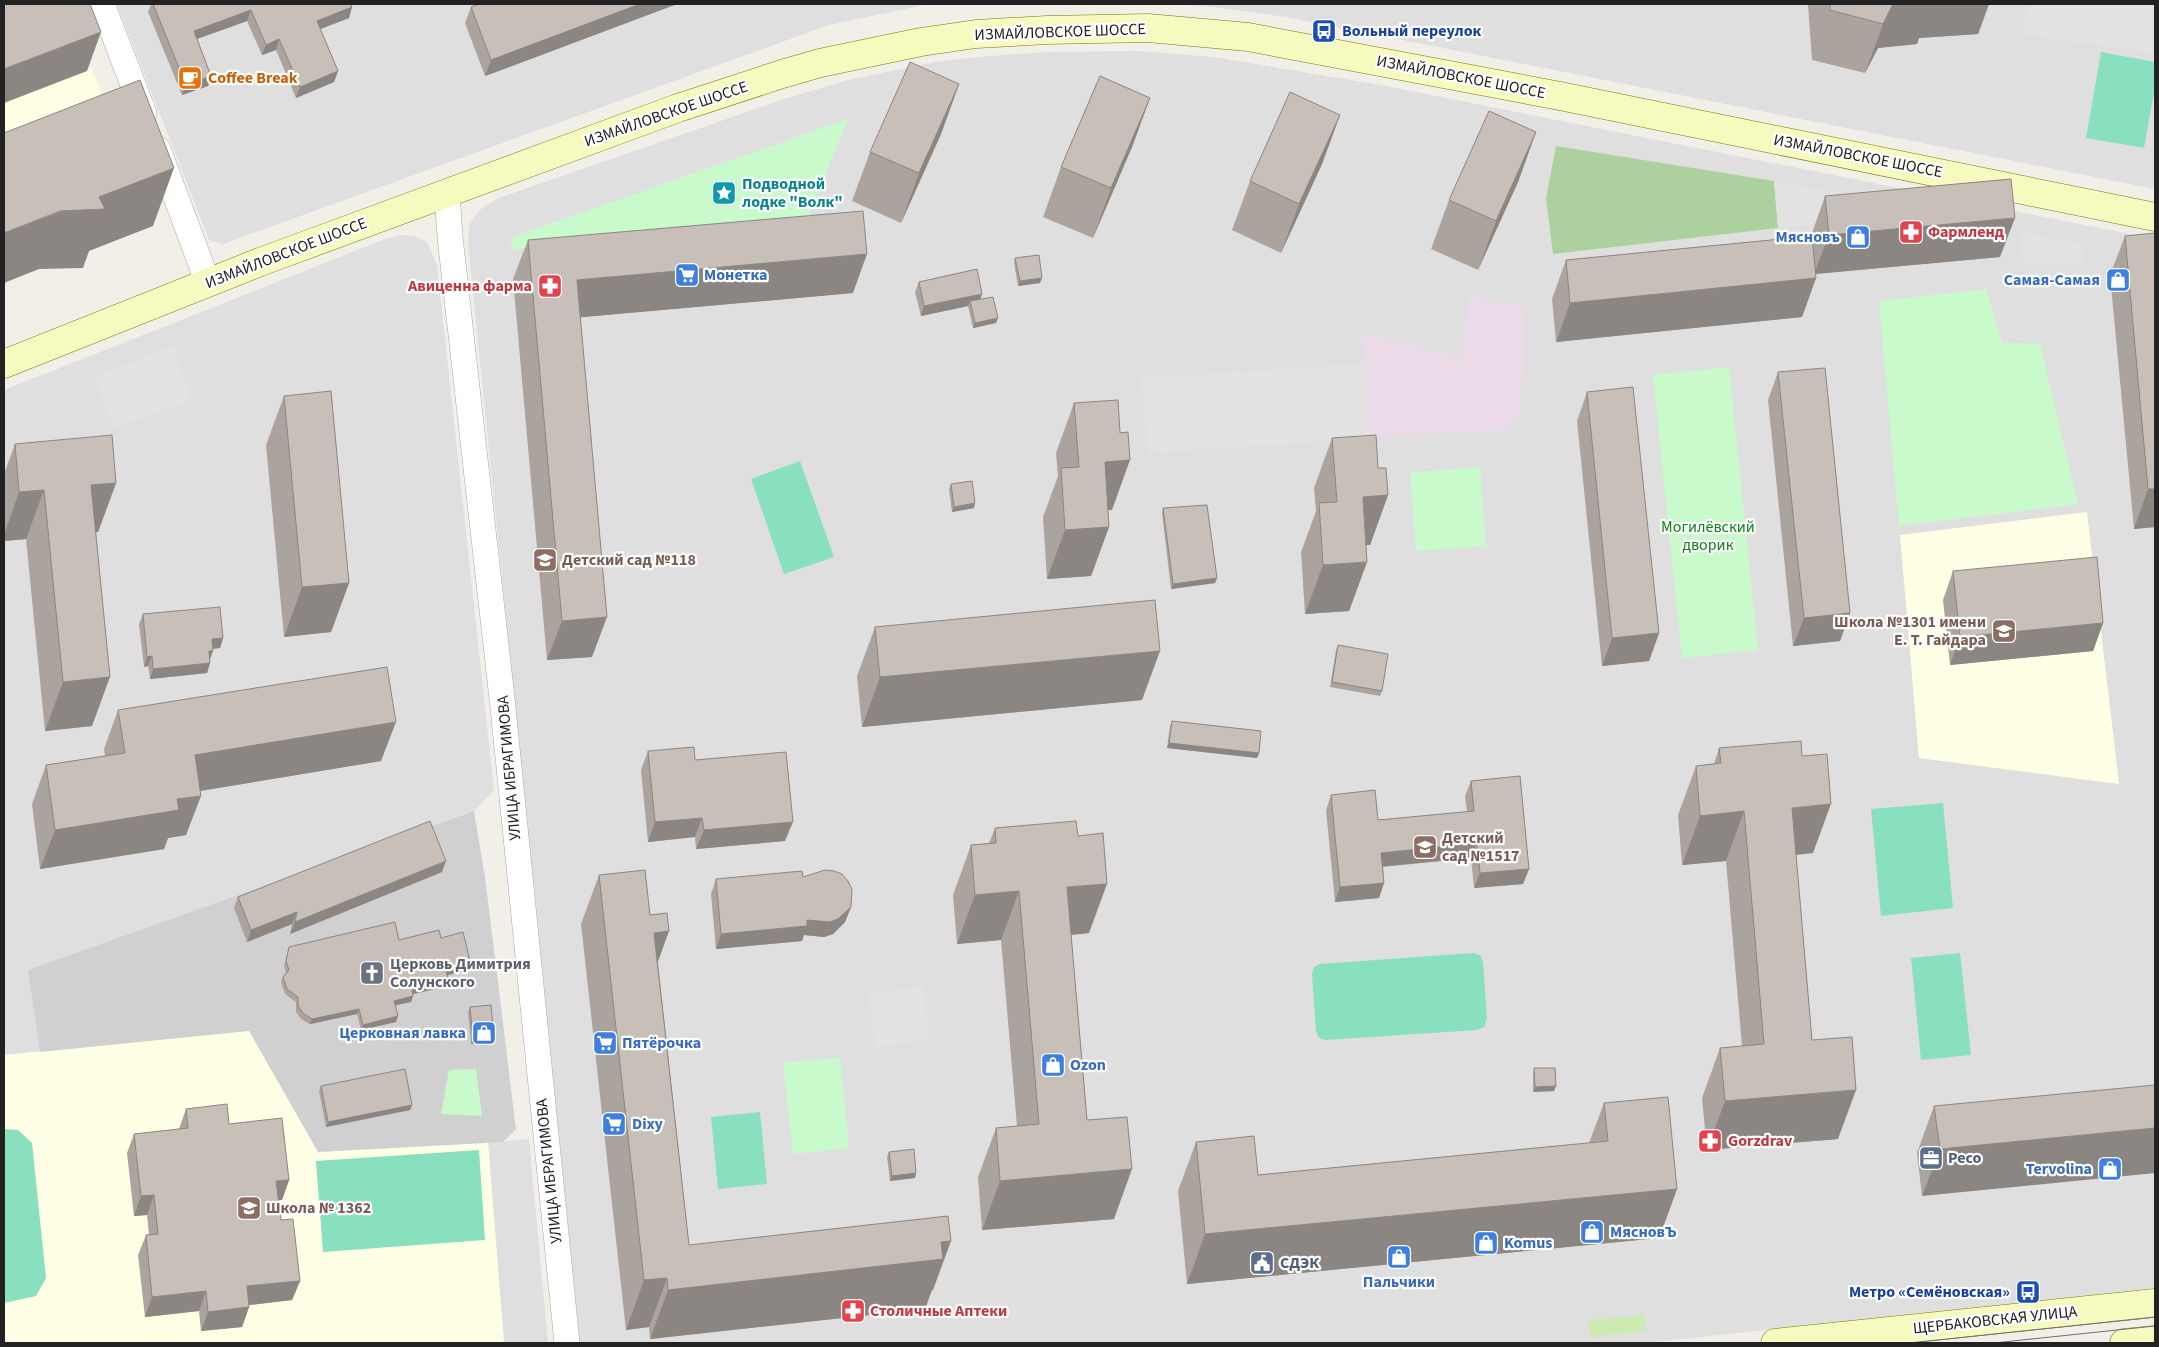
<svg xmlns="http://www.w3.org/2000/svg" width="2159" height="1347" viewBox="0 0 2159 1347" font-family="'Source Sans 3',sans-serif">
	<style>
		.residential { fill: #e0dfdf }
		.industrial { fill: #ebdbe8 }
		.education { fill: #ffffe5 }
		.religious { fill: #d0d0d0 }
		.grass { fill: #cdebb0 }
		.forest { fill: #add19e }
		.park { fill: #c8facc }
		.pitch { fill: #88e0be }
		.parking { fill: #e2e2e2 }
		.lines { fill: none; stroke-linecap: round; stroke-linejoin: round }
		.minor-casing { stroke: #a9a9a9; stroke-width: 26 }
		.secondary-casing { stroke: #707d05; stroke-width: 29 }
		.minor { stroke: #fff; stroke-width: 25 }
		.secondary { stroke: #f7fabf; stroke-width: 28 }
		.tram { stroke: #707070; stroke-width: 1 }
		.wall { fill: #aba49e }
		.shaded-wall { fill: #8b8681 }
		.building { fill: #c7bfb8; stroke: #8b8681 }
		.labels { text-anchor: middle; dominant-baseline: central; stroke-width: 4.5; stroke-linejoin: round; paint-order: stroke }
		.transit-label { font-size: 16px; font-weight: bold; fill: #164399; stroke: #fff; text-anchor: start }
		.street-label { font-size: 16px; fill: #222; stroke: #fff }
		.food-label { font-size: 16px; font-weight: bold; fill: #c56008; stroke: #fff; text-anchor: start }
		.culture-label { font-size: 16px; font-weight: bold; fill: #0d838f; stroke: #fff; text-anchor: start }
		.health-label { font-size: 16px; font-weight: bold; fill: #be3a42; stroke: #fff; text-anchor: start }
		.shop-label { font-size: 16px; font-weight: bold; fill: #366cbe; stroke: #fff; text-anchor: start }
		.park-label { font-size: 16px; fill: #0c8416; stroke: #fff }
		.education-label { font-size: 16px; font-weight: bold; fill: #785e54; stroke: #fff; text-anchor: start }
		.worship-label { font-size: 16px; font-weight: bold; fill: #5b616d; stroke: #fff; text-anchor: start }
		.service-label { font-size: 16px; font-weight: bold; fill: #4e5e75; stroke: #fff; text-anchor: start }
	</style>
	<rect width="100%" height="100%" fill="#f2efe9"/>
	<g class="residential">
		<path d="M117,4H929L829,25L223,244L209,240Z"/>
		<path d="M1174,4H2155V189L1286,17L1213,7Z"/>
		<path d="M1139,51L1213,57L1381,85L2155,239V1288L1645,1343H580L468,244L469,226L474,217L483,207L499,198L784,99L848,80L935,62L977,57L1047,52Z"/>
		<path d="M402,235L415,236L427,242L437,265L494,790L474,811L29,970L40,1052L4,1055V390L385,239Z"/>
		<path d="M529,1139L548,1343H504L488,1143Z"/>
	</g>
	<path class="industrial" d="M1470,296L1524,308L1523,369L1519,413L1509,429L1369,438L1362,333L1462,359Z"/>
	<g class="education">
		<path d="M4,4L87,70L92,69L119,138L4,183Z"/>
		<path d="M2087,512L2119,784L1919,758L1900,535Z"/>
		<path d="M249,1030L318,1152L488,1143L504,1343H4V1055Z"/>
	</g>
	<path class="religious" d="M474,811L485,877L516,1129L503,1142L318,1152L249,1031L40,1052L28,970Z"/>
	<path class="grass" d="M1644,1315L1645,1331L1590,1337L1589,1320Z"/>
	<path class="forest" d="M1556,146L1774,181L1778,228L1553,254L1546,198Z"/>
	<g class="park">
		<path d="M848,119L807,219L510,250L513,237Z"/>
		<path d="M1986,289L2002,343L2040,344L2078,504L1899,526L1879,301Z"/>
		<path d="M1729,367L1758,650L1682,658L1653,375Z"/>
		<path d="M1480,467L1486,546L1416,551L1410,473Z"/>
		<path d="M840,1057L849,1148L793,1154L783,1063Z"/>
		<path d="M476,1069L482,1116L441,1114L449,1070Z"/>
	</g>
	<g class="pitch">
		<path d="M2101,52L2155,62V87L2144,148L2086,138Z"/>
		<path d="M800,461L834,557L784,574L751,479Z"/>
		<path d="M1943,803L1953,908L1881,916L1871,809Z"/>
		<path d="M1473,953L1480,955L1483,962L1487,1019L1484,1027L1477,1030L1325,1040L1319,1038L1316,1031L1312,973L1314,967L1320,964Z"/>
		<path d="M1960,953L1971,1055L1921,1060L1911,958Z"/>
		<path d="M760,1112L767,1184L718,1189L711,1117Z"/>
		<path d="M4,1129L18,1130L32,1143L46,1278L36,1296L4,1303Z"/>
		<path d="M479,1150L485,1240L323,1252L316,1161Z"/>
	</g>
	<g class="parking">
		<path d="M2028,4H2155V53L2022,35Z"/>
		<path d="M1774,181L1876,200L1877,219L1778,228Z"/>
		<path d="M2020,232L2082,244L2085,262L2024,266Z"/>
		<path d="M173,346L192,400L114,428L94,377Z"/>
		<path d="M1364,364L1369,438L1149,453L1141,378Z"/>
		<path d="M923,987L929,1040L875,1046L869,993Z"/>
	</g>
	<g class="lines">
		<defs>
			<g id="minor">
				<path d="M102,4L144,113"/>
				<path d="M158,149L208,283"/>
				<path d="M447,193L450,237L502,698L567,1343"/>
			</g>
			<g id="secondary">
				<path d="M4,364L260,262L678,108L782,74L820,63L921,42L976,34L1047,30L1148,28L1248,37L1560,96L2155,217"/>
				<path d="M1775,1343L2155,1303"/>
				<path d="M2124,1343L2155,1340"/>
			</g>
		</defs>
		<use href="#minor" class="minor-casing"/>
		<use href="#secondary" class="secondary-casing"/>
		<use href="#minor" class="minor"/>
		<use href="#secondary" class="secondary"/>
		<g class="tram">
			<path d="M1909,1343L2155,1317"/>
			<path d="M1994,1343L2155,1326"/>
		</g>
	</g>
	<g class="wall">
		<path d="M151,4H351L352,7L349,18L320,29L338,71L334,82L296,98L276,50L262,55L247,21L197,39L211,76L208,86L182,95L148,12Z"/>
		<path d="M677,4L485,76L465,23L471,7Z"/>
		<path d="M1808,4H1989L1978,34L1919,38L1917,44L1878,48L1865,73L1812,60Z"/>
		<path d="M959,84L941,134L901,223L852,201L870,152Z"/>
		<path d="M1150,98L1132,147L1093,238L1043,217L1061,167Z"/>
		<path d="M1340,115L1322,164L1281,253L1232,230L1250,181Z"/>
		<path d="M1536,132L1518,182L1478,270L1431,249L1449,200Z"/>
		<path d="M1825,196L2000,257L1816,274V278L1802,317L1556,342L1552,299L1566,260L1811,236Z"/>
		<path d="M2125,236L2155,527L2134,529L2110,275Z"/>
		<path d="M528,240L853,293L580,317L592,657L547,660L513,279Z"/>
		<path d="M1015,258L1040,283L1018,286L1014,263Z"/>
		<path d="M919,282L980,299L996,323L973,328L968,306L921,316L915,292Z"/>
		<path d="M1778,372L1850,613L1840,641L1793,646L1768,400Z"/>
		<path d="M1587,392L1659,633L1649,661L1602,666L1577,421Z"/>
		<path d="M284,396L349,583L331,632L284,637L266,445Z"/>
		<path d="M1074,403L1112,510H1108L1109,527L1091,576L1047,579L1043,517L1058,476L1056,453Z"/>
		<path d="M1332,438L1388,495L1370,545H1366L1367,562L1349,611L1305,614L1301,552L1316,511L1314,488Z"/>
		<path d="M15,444L116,483L98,532H96L92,726L45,731L26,539L4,541V474Z"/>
		<path d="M951,484L974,508L952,512L949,489Z"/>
		<path d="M1163,508L1217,578L1215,583L1171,589L1162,513Z"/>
		<path d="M1953,571L2103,623L2093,651L1950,665L1943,600Z"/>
		<path d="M143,614L223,638L220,648L213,649V651L210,659V663L207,673L150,679L148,666L144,667L139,624Z"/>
		<path d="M875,627L1142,700L862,727L857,676Z"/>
		<path d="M1338,645L1382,691L1380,696L1330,687L1336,650Z"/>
		<path d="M118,710L381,761L200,791L186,835L168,838L164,849L40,869L32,804L46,765L105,756L104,749Z"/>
		<path d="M1172,721L1259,753L1257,758L1167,748L1170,726Z"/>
		<path d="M1719,748L1813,853L1796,855L1812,1040L1838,1139L1707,1150L1702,1098L1720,1048L1742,1046L1726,861L1682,865L1678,815L1696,766L1714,764Z"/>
		<path d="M648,751L695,760L785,841L696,849L695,837L648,842L641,770Z"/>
		<path d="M1471,781L1529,869L1523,884L1474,888L1471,858L1383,867L1384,883L1379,898L1335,902L1326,810L1331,795L1378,820L1467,812L1465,796Z"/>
		<path d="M995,828L1089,933L1071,935L1087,1120L1114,1219L982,1230L978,1177L996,1128L1017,1126L1001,940L957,944L953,895L971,845L989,843Z"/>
		<path d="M442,872L290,934L292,924L247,942L234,908L238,897Z"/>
		<path d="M599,875L650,915L658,963L689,1245L933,1290H932L925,1309L650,1339L649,1327L626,1330L581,924Z"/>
		<path d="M803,877L851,907L845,922L833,934L824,937L804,935L802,941L716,949L711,894L716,879Z"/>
		<path d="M441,938L471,965L469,970L447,975L449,981L447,986L413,994V996L411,1002L395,1005L396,1022L361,1030L357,1014L310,1024L301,1019L296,1012V1002L285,994L281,982L283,977L286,973L284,966L289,947Z"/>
		<path d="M470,1007L494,1037L492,1042L471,1044L468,1012Z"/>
		<path d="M1534,1068L1554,1091L1533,1092V1073Z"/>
		<path d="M321,1086L412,1105L410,1110L326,1127L319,1091Z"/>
		<path d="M1604,1103L1677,1189L1659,1238L1187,1284L1178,1191L1196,1142L1258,1175L1589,1143Z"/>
		<path d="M1934,1106L2155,1128L1922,1196L1917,1153Z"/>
		<path d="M186,1109L229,1124L289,1180L282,1200H279L281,1220L300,1281L292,1300L249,1305V1307L242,1327L201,1331L199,1311L145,1317L138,1255L146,1235H149L147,1215L134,1216L127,1153L134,1134L179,1129Z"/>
		<path d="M889,1152L916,1173L915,1178L890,1181L887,1157Z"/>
	</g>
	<g class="shaded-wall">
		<path d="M640,4H677L485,76L491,60Z"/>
		<path d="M1893,4H1989L1978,34L1919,38L1917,44L1878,48L1865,73L1883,24Z"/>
		<path d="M352,7L349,18L313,32L317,21Z"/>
		<path d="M251,10L247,21L191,41L194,31Z"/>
		<path d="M101,32L87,71L4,103V69Z"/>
		<path d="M279,39L276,50L262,55L266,45Z"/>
		<path d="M338,71L334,82L296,98L300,87Z"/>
		<path d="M211,76L208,86L182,95L186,85Z"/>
		<path d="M959,84L941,134L901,223L919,173Z"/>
		<path d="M1150,98L1132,147L1093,238L1111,188Z"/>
		<path d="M1340,115L1322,164L1281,253L1299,204Z"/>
		<path d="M1536,132L1518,182L1478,270L1496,221Z"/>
		<path d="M174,168L153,226L89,251L83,268L39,269L4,283V233Z"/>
		<path d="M2015,218L2000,257L1814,274L1829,235Z"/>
		<path d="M867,254L853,293L562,319L577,280Z"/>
		<path d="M1042,278L1040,283L1018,286L1020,281Z"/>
		<path d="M1816,278L1802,317L1556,342L1570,303Z"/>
		<path d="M982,294L979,304L970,301L968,306L921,316L924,306Z"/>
		<path d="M998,318L996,323L973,328L975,323Z"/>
		<path d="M1130,460L1112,510L1087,511L1105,462Z"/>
		<path d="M116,483L98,532L73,535L91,485Z"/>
		<path d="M2148,489H2155V527L2134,529Z"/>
		<path d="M44,490L26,539L4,541V535L19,492Z"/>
		<path d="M1388,495L1370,545L1345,546L1363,497Z"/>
		<path d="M975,503L974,508L952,512L954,507Z"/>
		<path d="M1109,527L1091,576L1047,579L1065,530Z"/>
		<path d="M1367,562L1349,611L1305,614L1323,565Z"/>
		<path d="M1217,578L1215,583L1171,589L1173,584Z"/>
		<path d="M349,583L331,632L284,637L302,587Z"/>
		<path d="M1850,613L1840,641L1793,646L1804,618Z"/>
		<path d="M607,617L592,657L547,660L562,621Z"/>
		<path d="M2103,623L2093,651L1950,665L1960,637Z"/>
		<path d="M1659,633L1649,661L1602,666L1612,638Z"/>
		<path d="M223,638L220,648L208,649L212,639Z"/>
		<path d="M209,651H213L209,661Z"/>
		<path d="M1160,651L1142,700L862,727L880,677Z"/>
		<path d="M152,656L148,666L144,667L147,657Z"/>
		<path d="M210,663L207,673L150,679L153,669Z"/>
		<path d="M110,677L92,726L45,731L63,682Z"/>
		<path d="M396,722L381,761L181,794L195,755Z"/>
		<path d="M1169,743L1259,753L1257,758L1167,748Z"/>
		<path d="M201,796L186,835L168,838L164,849L40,869L55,830L177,799Z"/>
		<path d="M1831,804L1813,853L1774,857L1792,808Z"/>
		<path d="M1744,811L1726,861L1682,865L1700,816Z"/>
		<path d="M702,818L695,837L648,842L655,822Z"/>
		<path d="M793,822L785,841L696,849L704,830Z"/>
		<path d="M1477,843L1471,858L1376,867L1381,853Z"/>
		<path d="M446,861L442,872L290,934L295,922Z"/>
		<path d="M1529,869L1523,884L1474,888L1480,873Z"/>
		<path d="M1384,883L1379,898L1335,902L1340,887Z"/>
		<path d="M1107,884L1089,933L1049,937L1067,887Z"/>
		<path d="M1019,891L1001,940L957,944L975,895Z"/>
		<path d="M851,907L845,922L833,934L824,937L804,935L802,941L716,949L721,934L807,920Z"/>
		<path d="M297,912L292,924L247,942L251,930Z"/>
		<path d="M669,931L651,981L654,933Z"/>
		<path d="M471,965L469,970L444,976L446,971Z"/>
		<path d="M449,981L447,986L410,995L412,990Z"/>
		<path d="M413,996L411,1002L392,1006L394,1001Z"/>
		<path d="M359,1009L357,1014L310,1024L312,1019Z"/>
		<path d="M398,1016L396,1022L361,1030L363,1025Z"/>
		<path d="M494,1037L492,1042L471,1044L473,1039Z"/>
		<path d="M1556,1086L1554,1091L1533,1092L1535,1087Z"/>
		<path d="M1856,1090L1838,1139L1707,1150L1725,1101Z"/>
		<path d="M412,1105L410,1110L326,1127L328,1122Z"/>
		<path d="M2155,1128V1173L1922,1196L1940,1149Z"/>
		<path d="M1132,1169L1114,1219L982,1230L1000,1181Z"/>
		<path d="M916,1173L915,1178L890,1181L892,1176Z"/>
		<path d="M289,1180L282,1200L269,1201L276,1181Z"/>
		<path d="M1677,1189L1659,1238L1187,1284L1205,1234Z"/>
		<path d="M154,1195L147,1215L134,1216L141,1196Z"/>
		<path d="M951,1241L933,1290H932L925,1309L650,1339L668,1290L941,1242Z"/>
		<path d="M667,1278L649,1327L626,1330L644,1280Z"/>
		<path d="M300,1281L292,1300L240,1306L247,1286Z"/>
		<path d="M206,1291L199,1311L145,1317L152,1297Z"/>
		<path d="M249,1307L242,1327L201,1331L208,1312Z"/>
	</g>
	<g class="building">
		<path d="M4,4H90L101,32L4,69Z"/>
		<path d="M153,4H351L352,7L317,21L338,71L300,87L279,39L266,45L251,10L194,31L211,76L186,85Z"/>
		<path d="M479,4H640L491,60L471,7Z"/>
		<path d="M1830,4H1893L1883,24L1830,10Z"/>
		<path d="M910,62L959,84L919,173L870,152Z"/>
		<path d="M1100,76L1150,98L1111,188L1061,167Z"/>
		<path d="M140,80L174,168L99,197L105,209L60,211L4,233V133Z"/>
		<path d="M1290,92L1340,115L1299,204L1250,181Z"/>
		<path d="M1489,111L1536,132L1496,221L1449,200Z"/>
		<path d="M2011,179L2015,218L1829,235L1825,196Z"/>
		<path d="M863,211L867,254L577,280L607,617L562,621L528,240Z"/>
		<path d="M2155,233V489H2148L2125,236Z"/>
		<path d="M1812,236L1816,278L1570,303L1566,260Z"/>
		<path d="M1039,255L1042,278L1020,281L1015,258Z"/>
		<path d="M977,269L982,294L924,306L919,282Z"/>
		<path d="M993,297L998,318L975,323L970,301Z"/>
		<path d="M1825,368L1850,613L1804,618L1778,372Z"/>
		<path d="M1633,387L1659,633L1612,638L1587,392Z"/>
		<path d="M331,391L349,583L302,587L284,396Z"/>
		<path d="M1118,400L1120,433L1128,432L1130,460L1105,462L1109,527L1065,530L1061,468L1079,467L1074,403Z"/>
		<path d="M112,435L116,483L91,485L110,677L63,682L44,490L19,492L15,444Z"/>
		<path d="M1376,435L1378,468H1386L1388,495L1363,497L1367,562L1323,565L1319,503L1337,502L1332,438Z"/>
		<path d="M972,481L975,503L954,507L951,484Z"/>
		<path d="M1207,505L1217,578L1173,584L1163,508Z"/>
		<path d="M2097,557L2103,623L1960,637L1953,571Z"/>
		<path d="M1155,600L1160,651L880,677L875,627Z"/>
		<path d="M220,607L223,638L212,639L213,651H209L210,663L153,669L152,656L147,657L143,614Z"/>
		<path d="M1338,645L1388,654L1382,691L1332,682Z"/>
		<path d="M387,667L396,722L195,755L201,796L177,799L179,810L55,830L46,765L125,753L118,710Z"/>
		<path d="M1172,721L1261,731L1259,753L1169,743Z"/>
		<path d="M1801,741L1802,756L1827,754L1831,804L1792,808L1812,1040L1852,1037L1856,1090L1725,1101L1720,1048L1764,1044L1744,811L1700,816L1696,766L1721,763L1719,748Z"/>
		<path d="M694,747L695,760L786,752L793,822L704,830L702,818L655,822L648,751Z"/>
		<path d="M1520,776L1529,869L1480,873L1477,843L1381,853L1384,883L1340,887L1331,795L1375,790L1378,820L1474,811L1471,781Z"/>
		<path d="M430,821L446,861L295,922L297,912L251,930L238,897Z"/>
		<path d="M1076,821L1078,836L1103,833L1107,884L1067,887L1087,1120L1127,1117L1132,1169L1000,1181L996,1128L1039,1124L1019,891L975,895L971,845L996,843L995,828Z"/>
		<path d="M645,870L650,915L667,913L669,931L654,933L689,1245L948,1216L951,1241L941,1242L943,1259L668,1290L667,1278L644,1280L599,875Z"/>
		<path d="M825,870L834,871L842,874L848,881L852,889L851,907L838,919L830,922L807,920V926L721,934L716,879L802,871L803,877Z"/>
		<path d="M395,922L399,940L439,930L441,938L463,932L471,965L446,971L449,981L412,990L413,996L394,1001L398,1016L363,1025L359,1009L312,1019L303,1013L298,1006V997L287,989L283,977L289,970L286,961L289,947Z"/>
		<path d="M491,1005L494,1037L473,1039L470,1007Z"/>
		<path d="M1534,1068H1555L1556,1086L1535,1087Z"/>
		<path d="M405,1069L412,1105L328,1122L321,1086Z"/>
		<path d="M2155,1085V1128L1940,1149L1934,1106Z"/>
		<path d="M1668,1097L1677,1189L1205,1234L1196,1142L1254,1136L1258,1175L1608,1141L1604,1103Z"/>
		<path d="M227,1104L229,1124L282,1118L289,1180L276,1181L281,1220L293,1219L300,1281L247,1286L249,1307L208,1312L206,1291L152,1297L146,1235L158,1234L154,1195L141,1196L134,1134L188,1128L186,1109Z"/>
		<path d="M914,1149L916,1173L892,1176L889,1152Z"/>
	</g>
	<defs>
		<symbol id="bus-square" viewBox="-11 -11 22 22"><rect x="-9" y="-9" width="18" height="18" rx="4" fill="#1a4fb4" stroke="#fff"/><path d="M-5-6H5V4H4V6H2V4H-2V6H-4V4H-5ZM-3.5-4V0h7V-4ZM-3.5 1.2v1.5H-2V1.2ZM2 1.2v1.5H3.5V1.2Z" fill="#fff"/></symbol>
		<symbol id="cafe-square" viewBox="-11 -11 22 22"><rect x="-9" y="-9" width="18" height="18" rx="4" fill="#e8710a" stroke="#fff"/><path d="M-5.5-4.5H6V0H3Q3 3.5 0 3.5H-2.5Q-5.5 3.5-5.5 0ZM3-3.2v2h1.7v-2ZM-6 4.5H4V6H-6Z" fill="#fff"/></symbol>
		<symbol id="sight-square" viewBox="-11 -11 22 22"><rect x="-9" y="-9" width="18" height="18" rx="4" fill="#0f9aa8" stroke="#fff"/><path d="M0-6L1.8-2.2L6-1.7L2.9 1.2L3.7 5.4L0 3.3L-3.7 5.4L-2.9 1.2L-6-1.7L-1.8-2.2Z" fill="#fff"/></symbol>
		<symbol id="pharmacy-square" viewBox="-11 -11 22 22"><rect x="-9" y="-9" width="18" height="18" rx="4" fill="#e0444e" stroke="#fff"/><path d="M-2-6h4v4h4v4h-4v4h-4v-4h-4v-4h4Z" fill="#fff"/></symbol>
		<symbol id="shop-square" viewBox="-11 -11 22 22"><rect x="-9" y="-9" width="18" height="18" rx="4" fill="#3f7fe0" stroke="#fff"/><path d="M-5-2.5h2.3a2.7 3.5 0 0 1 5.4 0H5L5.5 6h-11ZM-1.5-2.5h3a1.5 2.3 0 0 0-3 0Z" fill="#fff"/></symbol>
		<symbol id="supermarket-square" viewBox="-11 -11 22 22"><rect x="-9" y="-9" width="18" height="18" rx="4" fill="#3f7fe0" stroke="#fff"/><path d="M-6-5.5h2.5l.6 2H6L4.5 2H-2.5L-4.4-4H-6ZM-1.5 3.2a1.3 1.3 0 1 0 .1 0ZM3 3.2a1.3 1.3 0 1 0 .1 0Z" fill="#fff"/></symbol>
		<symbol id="school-square" viewBox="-11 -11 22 22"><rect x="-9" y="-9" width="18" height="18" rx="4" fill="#8d6e63" stroke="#fff"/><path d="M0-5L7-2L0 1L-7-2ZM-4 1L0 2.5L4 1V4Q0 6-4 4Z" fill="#fff"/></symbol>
		<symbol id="church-square" viewBox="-11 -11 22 22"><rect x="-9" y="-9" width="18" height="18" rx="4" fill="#6b7280" stroke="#fff"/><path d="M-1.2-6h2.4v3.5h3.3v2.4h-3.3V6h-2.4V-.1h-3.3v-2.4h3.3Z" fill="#fff"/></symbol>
		<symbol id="office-square" viewBox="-11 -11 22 22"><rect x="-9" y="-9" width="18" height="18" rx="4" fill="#5c6f8a" stroke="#fff"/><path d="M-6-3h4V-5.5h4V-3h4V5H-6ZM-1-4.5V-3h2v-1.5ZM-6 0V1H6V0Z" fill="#fff"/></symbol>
		<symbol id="civic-square" viewBox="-11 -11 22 22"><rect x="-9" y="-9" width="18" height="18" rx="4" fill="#5c6f8a" stroke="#fff"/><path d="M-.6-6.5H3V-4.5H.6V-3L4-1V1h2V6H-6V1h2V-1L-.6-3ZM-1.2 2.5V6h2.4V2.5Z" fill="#fff"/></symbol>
	</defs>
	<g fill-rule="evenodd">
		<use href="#bus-square" x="1310" y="17" width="28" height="28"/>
		<use href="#cafe-square" x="176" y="64" width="28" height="28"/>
		<use href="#sight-square" x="710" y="179" width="28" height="28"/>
		<use href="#pharmacy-square" x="1897" y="218" width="28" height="28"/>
		<use href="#shop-square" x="1844" y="223" width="28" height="28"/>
		<use href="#supermarket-square" x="673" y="261" width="28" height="28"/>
		<use href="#shop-square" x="2104" y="266" width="28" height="28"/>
		<use href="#pharmacy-square" x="536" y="272" width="28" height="28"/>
		<use href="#school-square" x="531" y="546" width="28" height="28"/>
		<use href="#school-square" x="1990" y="617" width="28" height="28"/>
		<use href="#school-square" x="1411" y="833" width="28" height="28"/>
		<use href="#church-square" x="358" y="959" width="28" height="28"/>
		<use href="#shop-square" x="470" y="1019" width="28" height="28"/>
		<use href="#supermarket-square" x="591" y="1029" width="28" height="28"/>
		<use href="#shop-square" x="1039" y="1051" width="28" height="28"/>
		<use href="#supermarket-square" x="600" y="1110" width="28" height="28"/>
		<use href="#pharmacy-square" x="1696" y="1127" width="28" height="28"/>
		<use href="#office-square" x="1917" y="1144" width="28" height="28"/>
		<use href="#shop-square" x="2096" y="1155" width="28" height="28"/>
		<use href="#school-square" x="235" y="1194" width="28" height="28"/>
		<use href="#shop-square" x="1578" y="1218" width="28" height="28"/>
		<use href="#shop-square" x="1472" y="1229" width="28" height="28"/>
		<use href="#shop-square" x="1385" y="1243" width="28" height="28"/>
		<use href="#civic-square" x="1248" y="1249" width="28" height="28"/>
		<use href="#bus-square" x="2014" y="1278" width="28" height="28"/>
		<use href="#pharmacy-square" x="839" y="1297" width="28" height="28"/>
	</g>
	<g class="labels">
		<g class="transit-label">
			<text x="1342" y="31">Вольный переулок</text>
			<text x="2010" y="1292" text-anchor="end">Метро «Семёновская»</text>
		</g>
		<g class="street-label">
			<text transform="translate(1060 32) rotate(-2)">ИЗМАЙЛОВСКОЕ ШОССЕ</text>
			<text transform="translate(1461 77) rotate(11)">ИЗМАЙЛОВСКОЕ ШОССЕ</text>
			<text transform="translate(666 114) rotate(-19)">ИЗМАЙЛОВСКОЕ ШОССЕ</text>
			<text transform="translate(1858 156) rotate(11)">ИЗМАЙЛОВСКОЕ ШОССЕ</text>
			<text transform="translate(286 253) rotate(-21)">ИЗМАЙЛОВСКОЕ ШОССЕ</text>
			<text transform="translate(509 768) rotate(-95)">УЛИЦА ИБРАГИМОВА</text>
			<text transform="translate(549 1171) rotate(-96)">УЛИЦА ИБРАГИМОВА</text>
			<text transform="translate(1995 1320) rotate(-6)">ЩЕРБАКОВСКАЯ УЛИЦА</text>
		</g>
		<g class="food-label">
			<text x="208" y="78">Coffee Break</text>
		</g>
		<g class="culture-label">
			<text x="742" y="184">Подводной<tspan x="742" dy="18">лодке "Волк"</tspan></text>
		</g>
		<g class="health-label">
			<text x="1928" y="232">Фармленд</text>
			<text x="532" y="286" text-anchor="end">Авиценна фарма</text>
			<text x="1728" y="1141">Gorzdrav</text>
			<text x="870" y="1311">Столичные Аптеки</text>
		</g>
		<g class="shop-label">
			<text x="1840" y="237" text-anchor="end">Мясновъ</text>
			<text x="704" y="275">Монетка</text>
			<text x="2100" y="280" text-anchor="end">Самая-Самая</text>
			<text x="466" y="1033" text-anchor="end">Церковная лавка</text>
			<text x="622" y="1043">Пятёрочка</text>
			<text x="1070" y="1065">Ozon</text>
			<text x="632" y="1124">Dixy</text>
			<text x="2092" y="1169" text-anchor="end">Tervolina</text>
			<text x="1610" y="1232">МясновЪ</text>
			<text x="1504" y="1243">Komus</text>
			<text x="1399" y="1282" text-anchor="middle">Пальчики</text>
		</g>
		<g class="park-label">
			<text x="1708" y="527">Могилёвский<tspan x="1708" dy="18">дворик</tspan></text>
		</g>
		<g class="education-label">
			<text x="562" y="560">Детский сад №118</text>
			<text x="1986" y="622" text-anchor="end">Школа №1301 имени<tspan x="1986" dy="18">Е. Т. Гайдара</tspan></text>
			<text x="1442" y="838">Детский<tspan x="1442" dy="18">сад №1517</tspan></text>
			<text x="266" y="1208">Школа № 1362</text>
		</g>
		<g class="worship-label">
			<text x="390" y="964">Церковь Димитрия<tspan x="390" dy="18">Солунского</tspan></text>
		</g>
		<g class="service-label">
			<text x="1948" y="1158">Ресо</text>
			<text x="1280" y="1263">СДЭК</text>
		</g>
	</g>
	<rect width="2159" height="1347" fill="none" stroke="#222222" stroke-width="10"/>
</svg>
